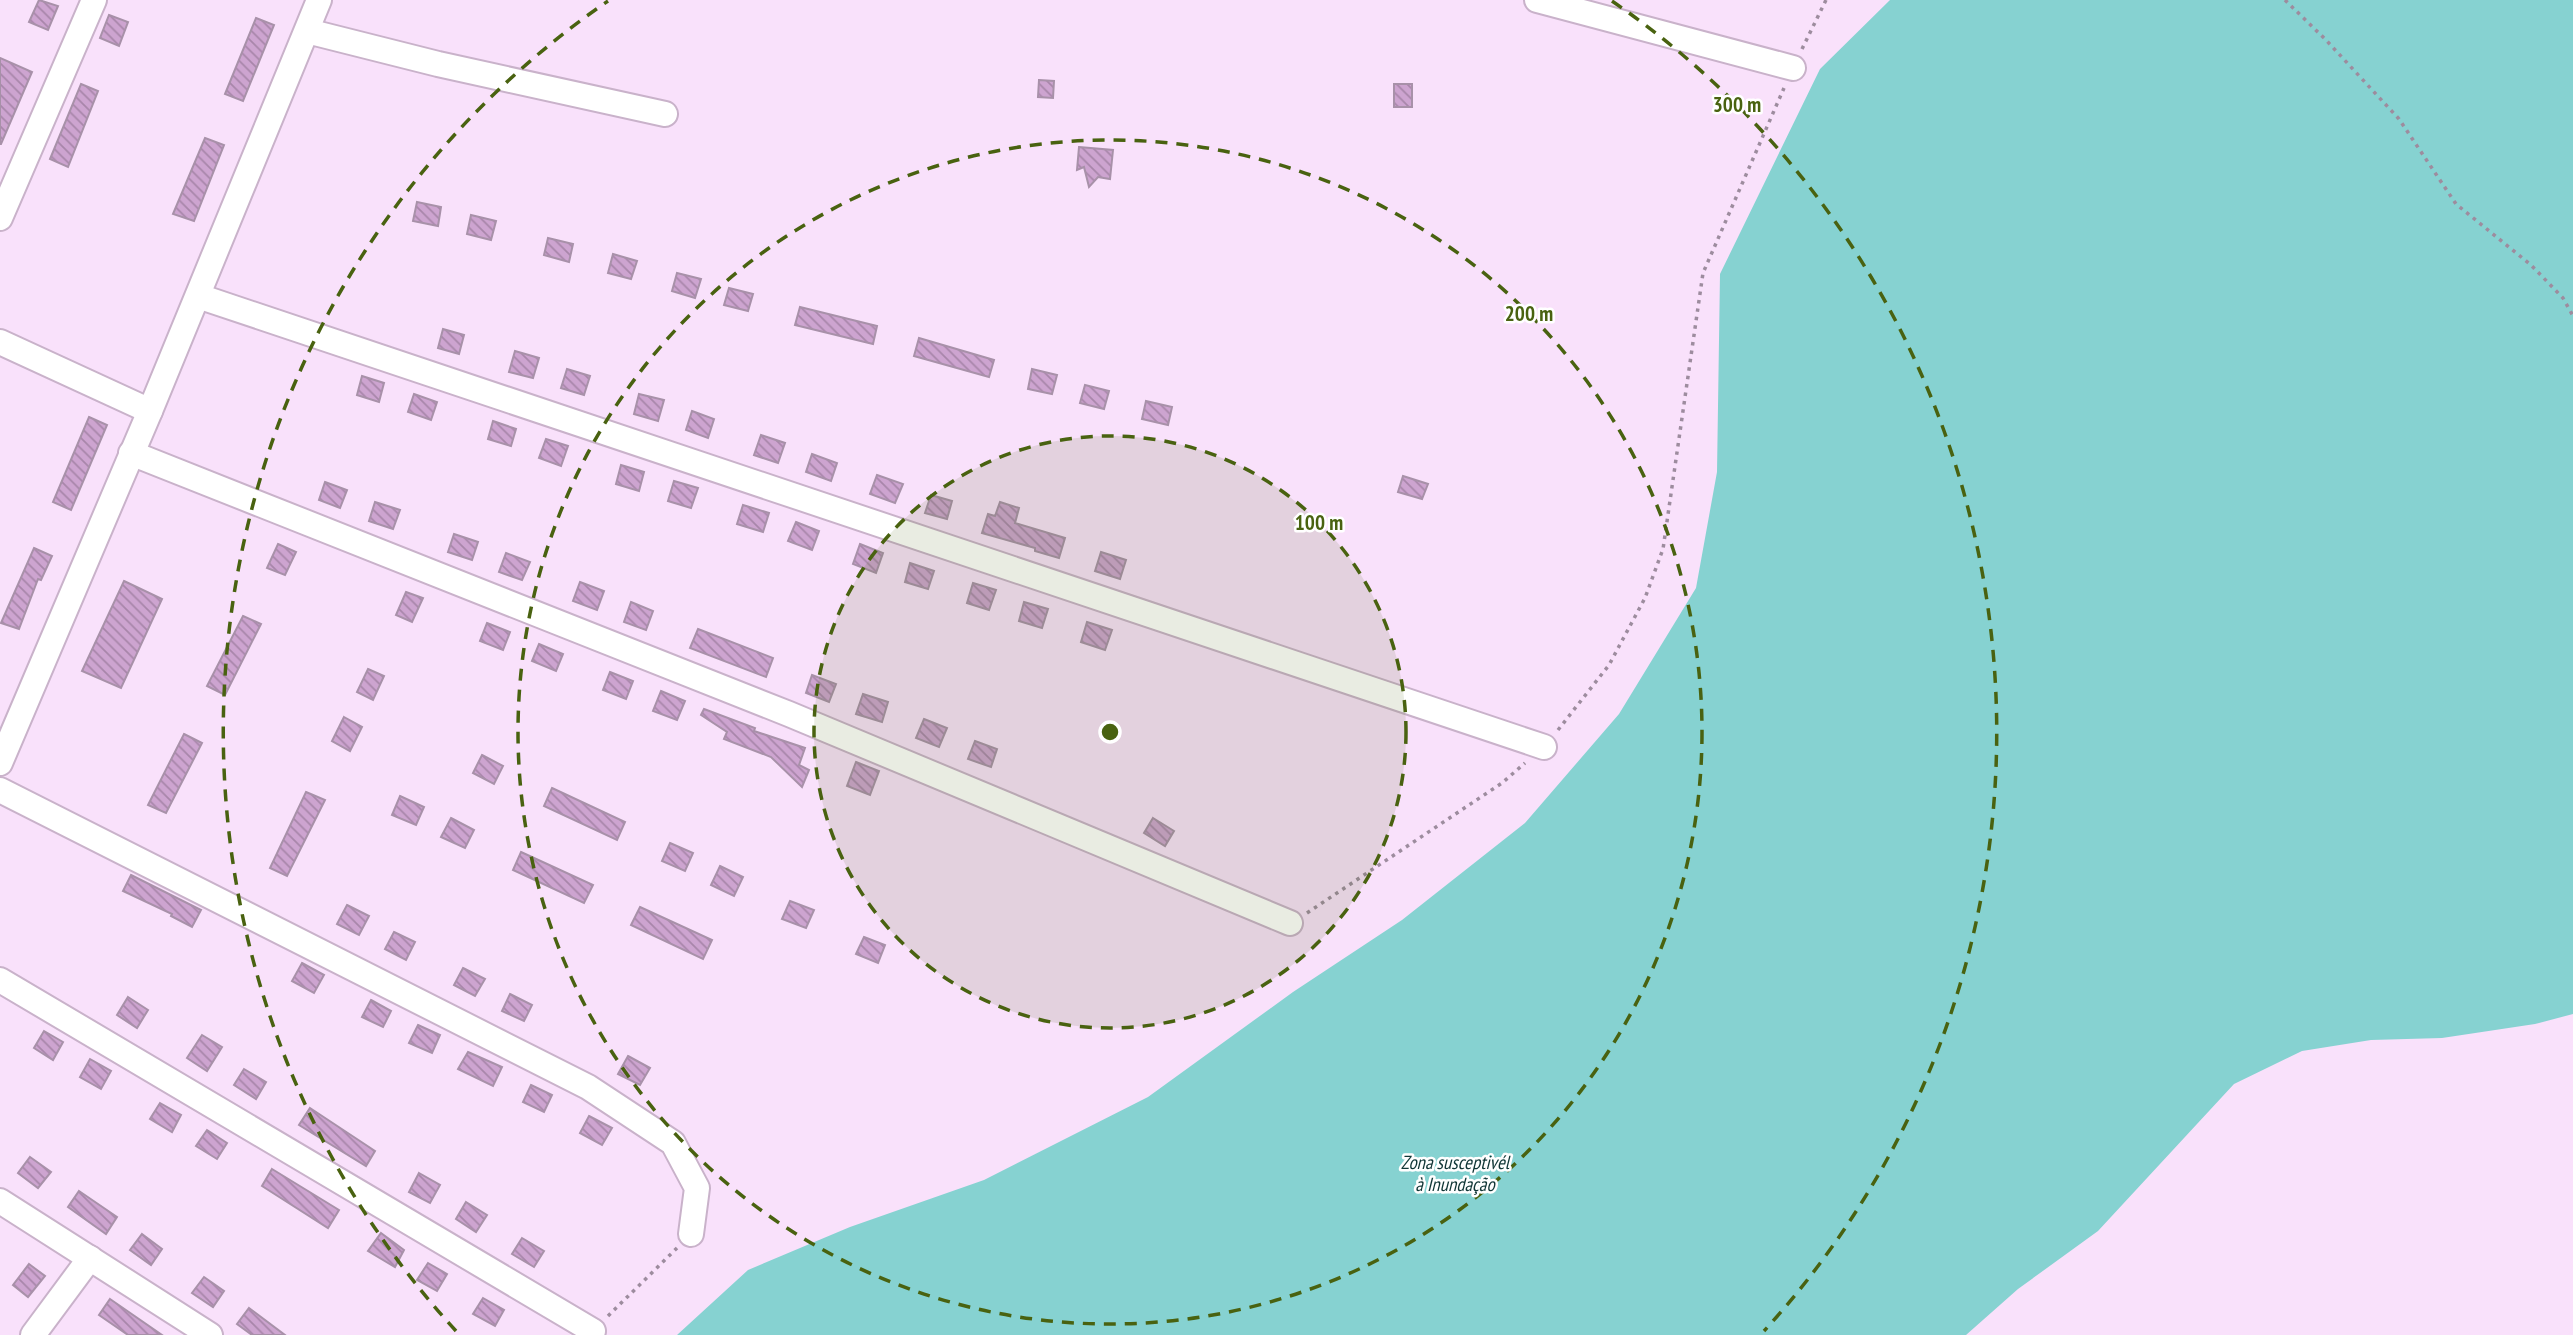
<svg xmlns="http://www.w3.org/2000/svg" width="2573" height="1335" viewBox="0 0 2573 1335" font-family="'PT Sans Narrow',sans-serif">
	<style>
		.water { fill: #86d2d1 }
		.building { fill: url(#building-back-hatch); stroke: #a891a9; stroke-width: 2 }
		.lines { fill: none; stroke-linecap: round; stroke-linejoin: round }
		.minor-casing { stroke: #c9b2ca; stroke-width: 28 }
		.path { stroke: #9d8c9e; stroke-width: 3.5; stroke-dasharray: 3.5 5; stroke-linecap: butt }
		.minor { stroke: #fff; stroke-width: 24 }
		.ring { fill: none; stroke: #496210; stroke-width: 3.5; stroke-dasharray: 12 9 }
		.labels { text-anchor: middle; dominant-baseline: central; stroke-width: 5; stroke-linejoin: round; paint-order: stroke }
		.water-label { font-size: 19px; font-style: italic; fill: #103636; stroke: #fff }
		.centre { fill: #496210; stroke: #fff; stroke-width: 3.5 }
		.ring-label { font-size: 21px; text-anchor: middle; font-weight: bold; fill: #496210; stroke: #fff; stroke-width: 5; stroke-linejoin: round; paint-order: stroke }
	</style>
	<defs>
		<pattern id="building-back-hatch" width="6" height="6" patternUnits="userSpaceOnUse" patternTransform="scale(1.75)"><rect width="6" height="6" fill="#cda4d0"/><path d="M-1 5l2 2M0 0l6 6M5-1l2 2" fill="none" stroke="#a886aa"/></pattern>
	</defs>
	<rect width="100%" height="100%" fill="#f9e1fb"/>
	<path class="water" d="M1890,0H2573V1014L2535,1024L2442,1038L2371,1040L2302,1051L2234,1084L2098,1231L2018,1289L1966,1335H677L748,1270L850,1227L984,1180L1148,1097L1293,992L1402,920L1525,823L1619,714L1696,588L1717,472L1720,274L1820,69Z"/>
	<g class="building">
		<path d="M39,0L58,6L48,30L29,22Z"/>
		<path d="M109,15L128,22L119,46L100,38Z"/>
		<path d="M256,18L274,25L243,101L225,94Z"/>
		<path d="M0,58L32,72L1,144H0Z"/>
		<path d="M1039,80L1054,81L1053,98L1038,97Z"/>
		<path d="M81,84L98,91L68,167L50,159Z"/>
		<rect x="1394" y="84" width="18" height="23"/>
		<path d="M205,138L224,145L194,221L173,214Z"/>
		<path d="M1079,147L1113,150L1110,179L1098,177L1089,187L1084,167L1077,170Z"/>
		<path d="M417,202L441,207L438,226L413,221Z"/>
		<path d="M471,215L496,221L491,240L467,234Z"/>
		<path d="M548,238L573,244L569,262L544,255Z"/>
		<path d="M613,254L637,261L631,279L608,273Z"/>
		<path d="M677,273L701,279L695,298L672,291Z"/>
		<path d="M729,288L753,294L748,311L724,305Z"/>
		<path d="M800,307L877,326L873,344L795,325Z"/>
		<path d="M443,329L464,335L459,354L438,348Z"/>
		<path d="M919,338L994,360L989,377L914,356Z"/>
		<path d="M515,351L539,358L533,378L509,372Z"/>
		<path d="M567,369L590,376L584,395L561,388Z"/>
		<path d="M1032,369L1057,375L1052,394L1028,389Z"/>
		<path d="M362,376L384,383L379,402L357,395Z"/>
		<path d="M1085,385L1109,391L1104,409L1080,403Z"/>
		<path d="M414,394L437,402L431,420L408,412Z"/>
		<path d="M639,394L664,400L658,421L634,414Z"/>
		<path d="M1146,401L1172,407L1168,425L1142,419Z"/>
		<path d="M692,411L714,419L708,438L686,430Z"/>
		<path d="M89,417L107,425L71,510L53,502Z"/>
		<path d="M493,421L516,429L511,446L488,439Z"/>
		<path d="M761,435L785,443L778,463L754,455Z"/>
		<path d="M546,439L568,446L561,466L539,458Z"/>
		<path d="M812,454L837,463L831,481L806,472Z"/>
		<path d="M621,465L644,472L639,491L616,484Z"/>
		<path d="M877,475L903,484L895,503L870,494Z"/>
		<path d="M1403,476L1428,484L1422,499L1398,492Z"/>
		<path d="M674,481L698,488L691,508L668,501Z"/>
		<path d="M325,482L347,490L340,508L319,500Z"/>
		<path d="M931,495L952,501L947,519L925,513Z"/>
		<path d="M375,502L400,510L393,529L369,521Z"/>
		<path d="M1000,502L1019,508L1015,523L1065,538L1059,558L1035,551V548L982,533L988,514L995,516Z"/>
		<path d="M743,505L769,513L763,532L737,524Z"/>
		<path d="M796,522L819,531L812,550L788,541Z"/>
		<path d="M454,534L478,542L472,560L448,552Z"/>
		<path d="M278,544L296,552L285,575L267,568Z"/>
		<path d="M860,544L883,553L876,573L853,564Z"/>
		<path d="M34,548L52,556L41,580L38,579L19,629L1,623Z"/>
		<path d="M1101,552L1126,560L1120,579L1095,571Z"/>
		<path d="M506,553L530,562L522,580L499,572Z"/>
		<path d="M910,563L934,571L928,589L905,582Z"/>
		<path d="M124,581L162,599L121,688L82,671Z"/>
		<path d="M580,582L604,591L597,610L573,601Z"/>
		<path d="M973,583L996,590L989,610L967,603Z"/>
		<path d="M406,592L423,598L412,622L396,615Z"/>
		<path d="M631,602L653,611L646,630L624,622Z"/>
		<path d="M1024,602L1048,609L1042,628L1019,621Z"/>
		<path d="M243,616L261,624L225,695L207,686Z"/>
		<path d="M1087,622L1112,630L1105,650L1081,642Z"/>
		<path d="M487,623L510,632L503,650L480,641Z"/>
		<path d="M698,629L773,658L766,677L690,648Z"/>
		<path d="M539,644L563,654L556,671L532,661Z"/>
		<path d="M368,669L384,676L373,700L357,692Z"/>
		<path d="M610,672L633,681L626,699L603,690Z"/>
		<path d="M812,675L836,684L829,702L806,693Z"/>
		<path d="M661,691L685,701L677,720L653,711Z"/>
		<path d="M863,694L888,702L882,722L856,714Z"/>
		<path d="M704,709L755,728L754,731L805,748L799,765L809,770L802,787L771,757L724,739L727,732L701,715Z"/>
		<path d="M344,717L362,727L350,751L332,741Z"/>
		<path d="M924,719L947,728L939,747L916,738Z"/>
		<path d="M184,734L202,743L166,813L148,805Z"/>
		<path d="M975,741L997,749L991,767L968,759Z"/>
		<path d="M482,755L503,766L494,784L473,773Z"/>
		<path d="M856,762L879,771L870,795L847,786Z"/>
		<path d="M552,788L625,822L617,840L544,806Z"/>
		<path d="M306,792L325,800L287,876L270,868Z"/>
		<path d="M400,796L424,807L416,825L392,815Z"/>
		<path d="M451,818L474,830L465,848L441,837Z"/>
		<path d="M1153,818L1174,831L1165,846L1144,833Z"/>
		<path d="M670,843L693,853L685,871L662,861Z"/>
		<path d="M521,852L593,885L584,903L513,870Z"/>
		<path d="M720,866L743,877L734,896L711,885Z"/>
		<path d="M131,875L201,910L192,927L171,916L172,914L123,891Z"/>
		<path d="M790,901L814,910L806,928L782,919Z"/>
		<path d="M347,905L369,916L359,935L337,924Z"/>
		<path d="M640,907L712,940L703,959L631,925Z"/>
		<path d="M394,932L415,942L406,960L385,949Z"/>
		<path d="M864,937L885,945L878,963L856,954Z"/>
		<path d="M302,963L324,975L314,993L292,981Z"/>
		<path d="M463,968L485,979L475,996L454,985Z"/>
		<path d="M510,994L532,1005L524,1021L502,1011Z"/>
		<path d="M128,997L148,1010L137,1028L117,1015Z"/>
		<path d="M371,1000L391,1011L383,1027L362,1017Z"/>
		<path d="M418,1025L440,1035L432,1053L409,1043Z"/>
		<path d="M44,1031L63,1042L53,1060L34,1048Z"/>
		<path d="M202,1035L222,1047L207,1071L187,1058Z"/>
		<path d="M468,1052L502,1067L493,1086L458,1069Z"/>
		<path d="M628,1056L650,1068L640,1085L618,1074Z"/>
		<path d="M90,1059L111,1071L101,1089L80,1077Z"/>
		<path d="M244,1069L266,1082L256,1099L234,1085Z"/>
		<path d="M531,1085L552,1095L544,1112L523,1102Z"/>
		<path d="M160,1103L181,1115L172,1132L150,1119Z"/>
		<path d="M310,1108L375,1151L366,1166L299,1125Z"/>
		<path d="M589,1116L612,1128L602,1145L580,1133Z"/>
		<path d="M207,1130L227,1143L217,1159L196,1146Z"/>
		<path d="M30,1157L51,1172L38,1188L18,1173Z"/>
		<path d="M272,1169L339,1210L328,1228L262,1186Z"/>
		<path d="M419,1173L440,1185L430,1203L409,1192Z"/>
		<path d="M79,1191L117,1217L106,1234L68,1207Z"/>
		<path d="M466,1202L487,1215L476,1232L456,1219Z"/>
		<path d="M381,1233L404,1250L395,1267L368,1251Z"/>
		<path d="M142,1234L162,1249L151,1265L130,1250Z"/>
		<path d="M522,1238L544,1251L534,1267L512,1254Z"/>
		<path d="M428,1263L447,1274L437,1291L417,1280Z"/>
		<path d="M29,1264L45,1276L28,1297L13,1285Z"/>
		<path d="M204,1277L224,1291L213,1307L192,1293Z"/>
		<path d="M483,1298L504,1310L495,1326L473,1314Z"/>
		<path d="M110,1299L162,1335H128L99,1315Z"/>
		<path d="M249,1308L285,1335H252L237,1324Z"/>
	</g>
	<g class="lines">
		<defs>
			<g id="minor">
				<path d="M1537,0L1793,68"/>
				<path d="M307,31L438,64L665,114"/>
				<path d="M0,218L94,0"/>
				<path d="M198,296L1544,747"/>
				<path d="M0,342L150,411"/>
				<path d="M131,453L789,714L1290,923"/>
				<path d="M0,763L150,411L319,0"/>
				<path d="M0,790L588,1087L673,1143L697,1188L691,1234"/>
				<path d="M0,980L593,1331"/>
				<path d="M0,1201L210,1335"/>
				<path d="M33,1335L90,1258"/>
			</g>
		</defs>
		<use href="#minor" class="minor-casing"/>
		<g class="path">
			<path d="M2285,0L2326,40L2399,119L2456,204L2531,265L2563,298L2573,316"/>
			<path d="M1802,49L1826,0"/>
			<path d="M1558,730L1609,665L1645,598L1663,549L1703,273L1784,88"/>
			<path d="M1307,913L1502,783L1525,763"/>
			<path d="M608,1316L677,1248"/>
		</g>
		<use href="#minor" class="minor"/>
	</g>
	<circle cx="1110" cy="732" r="296" fill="#496210" fill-opacity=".12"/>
	<g class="ring">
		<circle cx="1110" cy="732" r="296"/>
		<circle cx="1110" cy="732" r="592"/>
		<path d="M456 1331A887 887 0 0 1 608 1M1612 1A887 887 0 0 1 1764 1331"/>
	</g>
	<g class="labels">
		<g class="water-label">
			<text x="1455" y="1162">Zona susceptivél<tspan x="1455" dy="22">à Inundação</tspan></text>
		</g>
	</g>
	<circle cx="1110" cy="732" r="10" class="centre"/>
	<g class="ring-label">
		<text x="1737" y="112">300 m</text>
		<text x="1529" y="321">200 m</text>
		<text x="1319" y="530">100 m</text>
	</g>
</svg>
